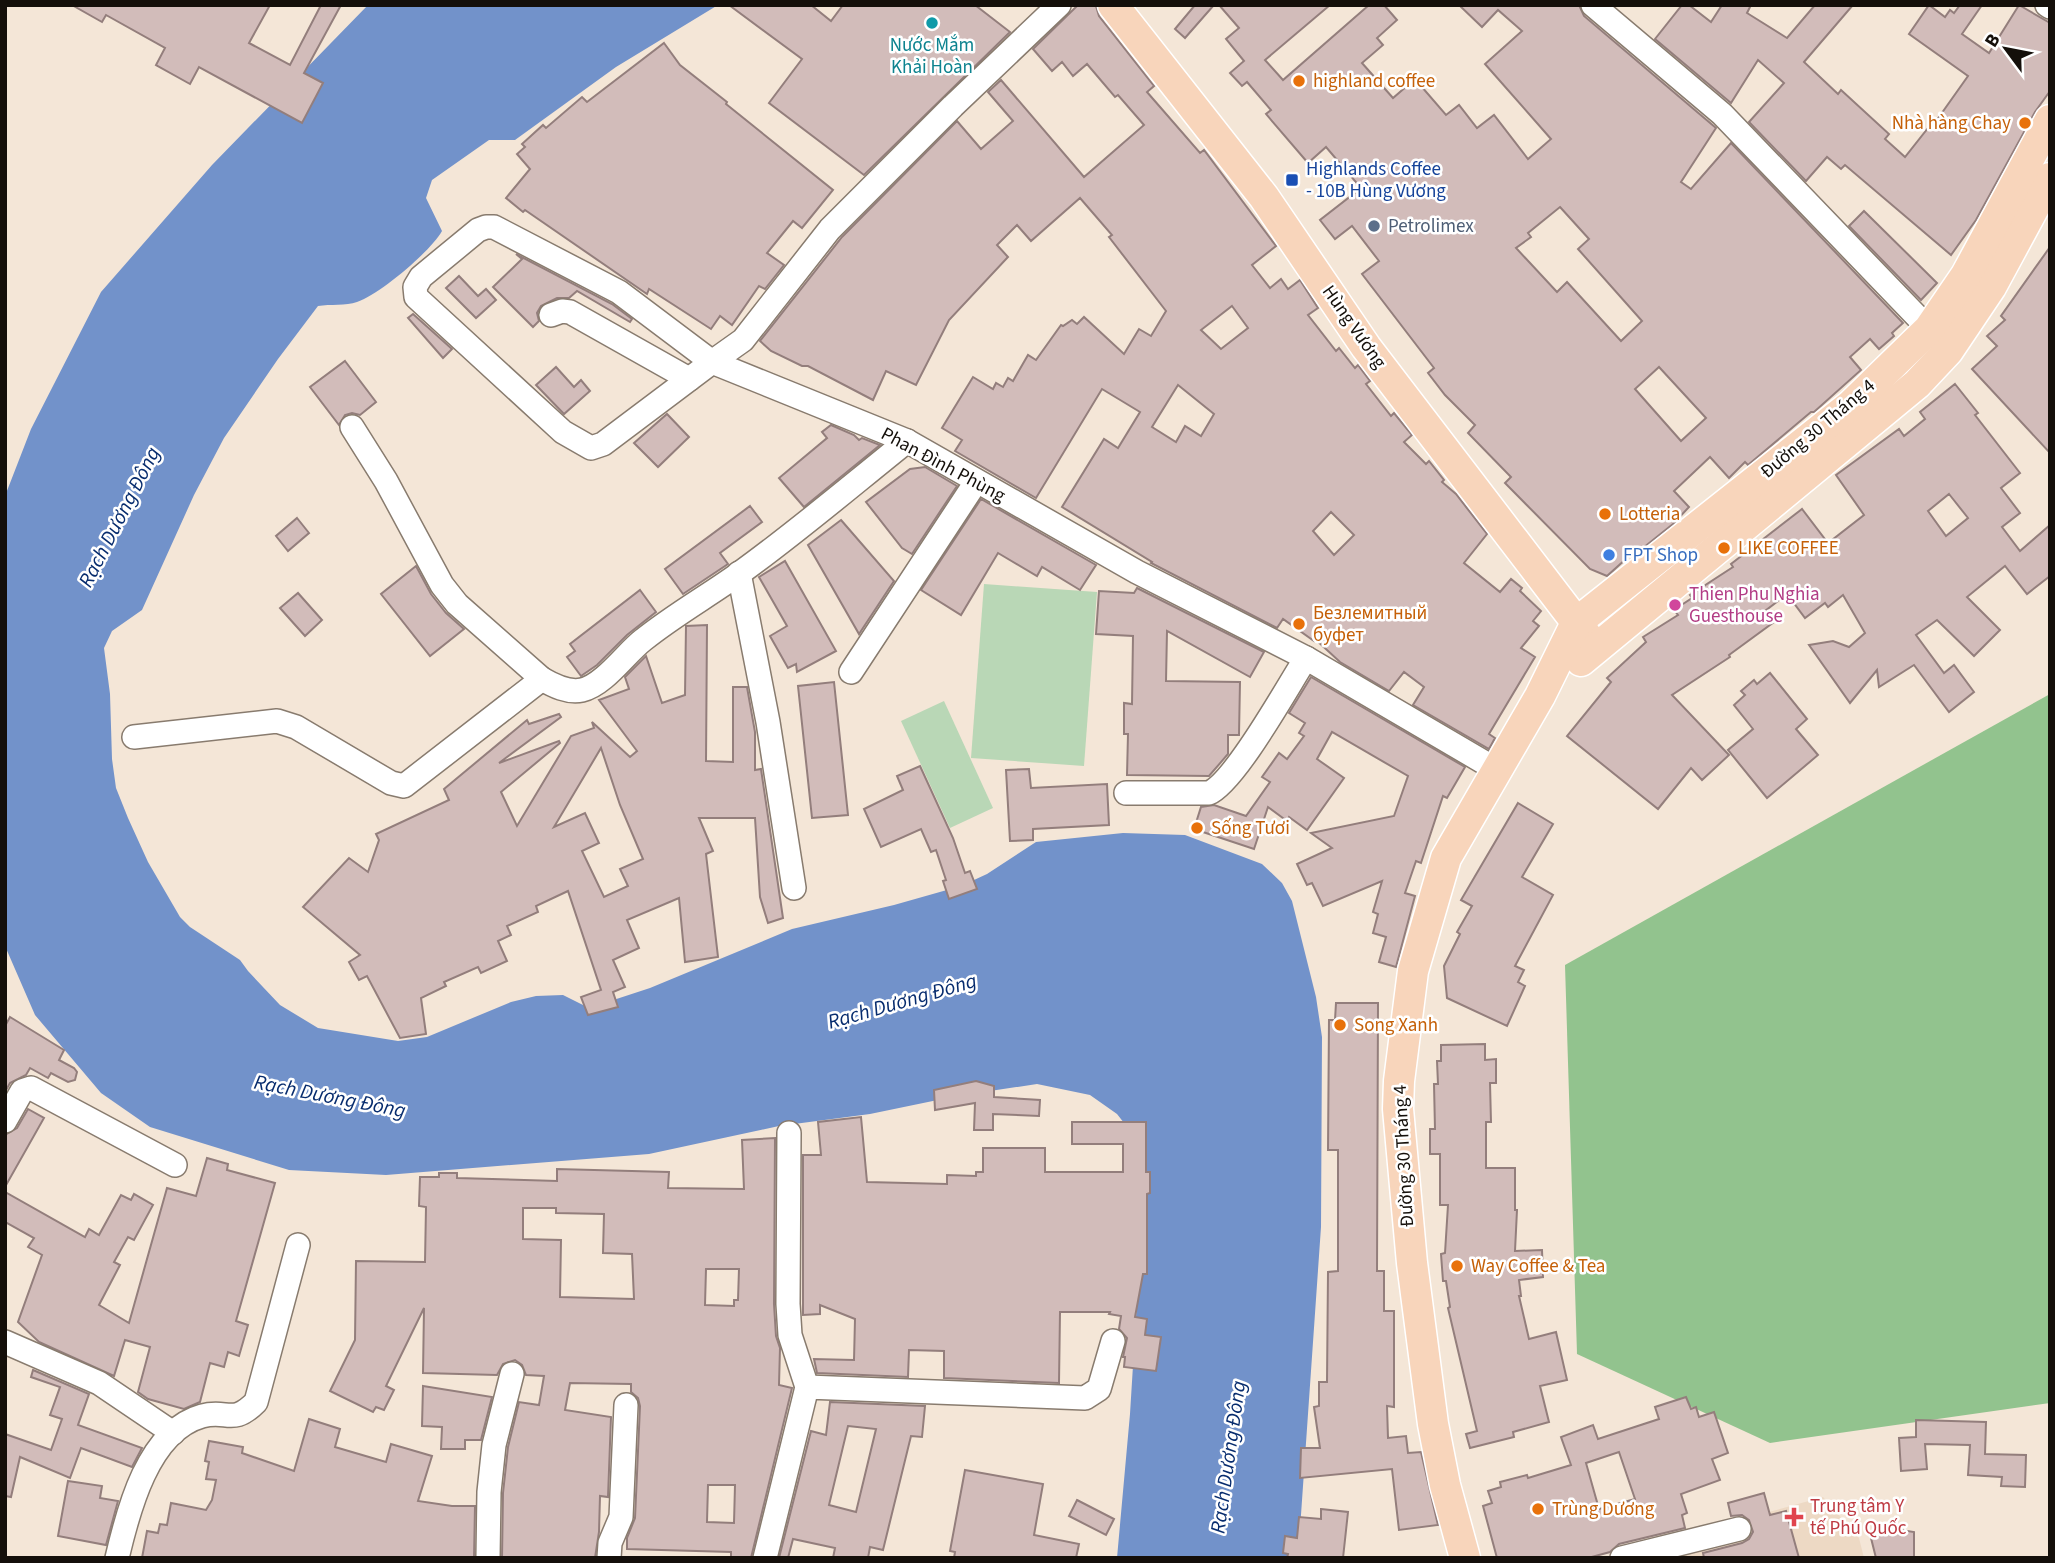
<svg xmlns="http://www.w3.org/2000/svg" width="2055" height="1563" viewBox="0 0 2055 1563" font-family="'Source Sans 3',sans-serif">
	<style>
		.built { fill: #edd9c4 }
		.green { fill: #b9d7b6 }
		.forest { fill: #92c38e }
		.water { fill: #7292ca }
		.building { fill: #d2bcba; stroke: #937e7c; stroke-width: 2; fill-rule: evenodd }
		.lines { fill: none; stroke-linecap: round; stroke-linejoin: round }
		.minor-casing { stroke: #887b6e; stroke-width: 26 }
		.major-casing { stroke: #fff; stroke-width: 33 }
		.minor { stroke: #fff; stroke-width: 23 }
		.major { stroke: #f8d5bb; stroke-width: 30 }
		.culture-dot { fill: #0f9aa8; stroke: #fff; stroke-width: 2.5 }
		.food-dot { fill: #e8710a; stroke: #fff; stroke-width: 2.5 }
		.transit-dot { fill: #1a4fb4; stroke: #fff; stroke-width: 2.5 }
		.service-dot { fill: #5c6f8a; stroke: #fff; stroke-width: 2.5 }
		.shop-dot { fill: #3f7fe0; stroke: #fff; stroke-width: 2.5 }
		.hotel-dot { fill: #d1479c; stroke: #fff; stroke-width: 2.5 }
		.health-dot { fill: #e0444e; stroke: #fff; stroke-width: 2.5 }
		.labels { text-anchor: middle; dominant-baseline: central; stroke-width: 5; stroke-linejoin: round; paint-order: stroke }
		.culture-label { font-size: 19px; fill: #0d838f; stroke: #fff }
		.food-label { font-size: 19px; fill: #c56008; stroke: #fff; text-anchor: start }
		.transit-label { font-size: 19px; fill: #164399; stroke: #fff; text-anchor: start }
		.service-label { font-size: 19px; fill: #4e5e75; stroke: #fff; text-anchor: start }
		.street-label { font-size: 19px; fill: #140f0a; stroke: #fff }
		.shop-label { font-size: 19px; fill: #366cbe; stroke: #fff; text-anchor: start }
		.hotel-label { font-size: 19px; fill: #b23c85; stroke: #fff; text-anchor: start }
		.health-label { font-size: 19px; fill: #be3a42; stroke: #fff; text-anchor: start }
		.water-label { font-size: 21px; font-style: italic; fill: #072c6e; stroke: #fff }
	</style>
	<rect width="100%" height="100%" fill="#f4e6d7"/>
	<path class="built" d="M1823,1497L1859,1538L1864,1558H1603Z"/>
	<g class="green">
		<path d="M984,584L1097,592L1084,766L971,758Z"/>
		<path d="M944,701L993,808L950,828L901,721Z"/>
	</g>
	<path class="forest" d="M2050,694V1403L1770,1443L1577,1354L1565,965Z"/>
	<path class="water" d="M368,5H718L616,67L515,140H489L432,180L426,198L442,231C430,252 380,294 357,302C346,306 330,304 318,306L278,359L224,438L194,495L142,610L112,631L104,648L110,694L112,759L116,788L128,818L148,862L180,917L190,927L240,960L248,971L280,1005L318,1028L398,1041L427,1037L511,1002L536,996L563,995L589,1008L650,988L792,929L894,905L961,886L987,874L1036,842L1123,833L1185,835L1262,864L1282,883L1292,901L1316,997L1322,1037L1321,1227L1298,1558H1117L1130,1414L1143,1204L1128,1128L1117,1114L1090,1095L1037,1084L957,1096L870,1114L779,1126L649,1154L386,1175L289,1170L150,1127L101,1093L35,1015L5,946V496L31,429L101,292L212,165Z"/>
	<g class="building">
		<path d="M72,5H270L249,43L290,65L321,5H341L304,73L323,83L302,123L199,67L190,84L156,65L165,48L106,15L102,22Z"/>
		<path d="M729,5H811L831,21L843,5H975L1010,32L864,175L769,103L802,59Z"/>
		<path d="M1078,5L1096,6L1099,16L1154,86L1147,92L1200,153L1204,150L1276,246L1252,265L1270,288L1281,279L1288,289L1300,280L1318,308L1308,315L1336,351L1339,348L1355,368L1358,365L1370,381L1366,384L1391,416L1394,413L1412,435L1404,442L1426,464L1429,461L1444,480L1442,482L1456,494L1487,534L1464,563L1500,592L1511,579L1522,588L1520,591L1541,611L1533,621L1539,626L1521,648L1535,657L1489,734L1495,738L1489,749L1413,705L1424,687L1404,672L1389,691L1340,662L1315,639L1314,641L1283,619L1277,628L1151,563L1152,562L1062,507L1104,439L1118,448L1140,412L1102,389L1036,498L955,451L962,440L942,428L973,377L993,389L996,383L1003,387L1008,378L1013,381L1028,355L1036,360L1061,325L1063,326L1072,320L1077,324L1084,317L1124,354L1139,329L1151,336L1166,311L1109,237L1112,235L1080,198L1031,241L1017,225L997,245L1008,257L949,320L916,385L886,371L873,400L808,366H802L771,351L760,341L842,237L957,121L981,149L1013,121L988,92L1001,80L1084,177L1144,125L1118,95L1115,97L1087,64L1073,76L1062,62L1052,71L1033,49ZM1232,306L1248,328L1221,349L1201,330ZM1178,385L1214,414L1201,436L1185,426L1176,442L1152,427ZM1331,512L1354,535L1334,555L1313,531Z"/>
		<path d="M1195,5H1214L1185,38L1175,29Z"/>
		<path d="M1219,5H1330L1265,60L1283,80L1369,5H1384L1397,20L1377,38L1383,45L1362,63L1393,98L1415,79L1446,115L1459,105L1477,128L1494,115L1528,159L1551,139L1485,64L1522,31L1498,10L1482,27L1459,5H1579L1584,16L1716,128L1681,182L1691,189L1731,143L1903,323L1892,333L1894,336L1879,349L1870,339L1850,357L1861,370L1814,412H1811L1748,465L1745,462L1729,478L1710,457L1674,491L1689,507L1673,524L1638,552L1636,550L1607,576L1590,569L1505,483L1511,477L1468,433L1475,425L1445,395L1428,373L1434,368L1362,274L1379,261L1352,226L1335,239L1320,220L1361,188L1326,147L1308,163L1266,114L1271,110L1247,82L1242,86L1230,73L1244,61L1226,39L1239,28ZM1560,207L1589,239L1578,249L1642,321L1621,341L1567,282L1557,292L1516,248L1531,237L1528,233ZM1659,367L1706,418L1681,441L1635,389Z"/>
		<path d="M1682,5H1689L1711,22L1722,5H1751L1747,13L1787,38L1815,5H1853L1804,62L1838,94L1841,90L1889,134L1885,139L1905,157L1932,123L1934,124L1968,76L1909,34L1929,5L1945,17L1950,10L1954,13L1960,5H1982L1962,34L1989,53L2019,5L2050,23V91L2035,112L1976,220L1951,255L1845,165L1841,169L1827,157L1806,181L1749,122L1784,83L1758,60L1731,103L1655,39Z"/>
		<path d="M664,43L680,65L727,102L726,104L833,190L802,228L793,221L767,253L784,265L765,289L759,286L732,325L720,316L711,329L649,289L647,294L525,210L523,212L506,198L530,169L517,154L525,147L522,144L543,125L546,128L582,97L587,102Z"/>
		<path d="M1864,211L1937,283L1921,300L1849,226Z"/>
		<path d="M2050,247V453L1972,369L1997,346L1987,336L2005,320L2001,316Z"/>
		<path d="M516,254L612,304L632,319L630,322L577,291L569,298H557L541,306L537,313L539,321L533,327L493,287L522,259Z"/>
		<path d="M459,276L478,296L486,289L496,300L476,318L446,288Z"/>
		<path d="M413,314L452,349L443,358L408,318Z"/>
		<path d="M345,361L376,402L360,415L352,413L345,415L339,425L310,387Z"/>
		<path d="M556,367L574,387L581,380L590,391L564,414L536,385Z"/>
		<path d="M1955,384L1978,413L1975,415L2020,473L2001,488L2020,513L2002,527L2020,551L2050,525V576L2027,594L2005,566L1967,597L2000,630L1974,656L1937,620L1916,635L1944,673L1954,665L1974,692L1949,712L1914,665L1879,687L1877,670L1850,703L1809,645L1833,641L1849,647L1865,633L1843,595L1828,607L1825,603L1805,618L1787,594L1765,611L1774,622L1729,655L1730,657L1672,695L1729,755L1702,780L1691,768L1658,809L1567,736L1611,682L1607,678L1646,642L1643,637L1678,615L1674,610L1692,598L1690,595L1733,567L1731,564L1802,509L1828,543L1864,515L1836,475L1899,429L1904,436L1925,419L1920,412ZM1949,494L1968,518L1946,536L1928,511Z"/>
		<path d="M667,414L689,437L658,467L634,443Z"/>
		<path d="M831,425L854,435L859,440L862,438L880,445L804,507L779,478L827,438L822,432Z"/>
		<path d="M925,467L957,486L912,554L902,548L866,502L910,469Z"/>
		<path d="M981,499L1096,565L1080,590L1042,567L1037,576L998,553L961,615L921,590Z"/>
		<path d="M750,506L762,522L720,553L728,564L683,594L665,569Z"/>
		<path d="M297,518L309,533L288,551L276,536Z"/>
		<path d="M841,520L894,581L859,634L808,545Z"/>
		<path d="M785,561L836,651L797,672L796,664L788,668L770,636L787,626L759,577Z"/>
		<path d="M416,566L431,594L446,613L464,629L430,656L381,594Z"/>
		<path d="M1137,588L1264,652L1250,677L1167,631L1166,681L1240,682L1239,735H1228V754L1209,776L1127,775L1128,734H1124V703L1132,704L1133,636L1096,634L1099,591L1134,593Z"/>
		<path d="M640,590L656,612L627,635L597,665L581,676L567,657L575,651L570,644Z"/>
		<path d="M298,593L322,620L305,636L280,608Z"/>
		<path d="M707,625L706,761L733,762V687H747L755,732V770L761,769L783,918L768,923L760,897L755,818H699L713,851L706,854L718,957L685,962L679,898L627,920L639,948L613,960L625,987L613,992L618,1007L588,1015L581,997L601,990L568,891L536,906L538,912L507,926L511,935L498,941L507,961L481,973L478,967L444,982L446,986L421,998L426,1034L400,1038L367,976L359,980L349,962L360,955L303,907L349,858L368,872L379,840L376,834L449,800L444,789L527,720L529,724L559,714L561,717L499,763L559,741L560,743L501,792L517,826L571,736L594,728L592,722L630,757L637,751L599,700L629,689L625,677L646,656L662,703L685,695L686,626ZM601,748L620,805L643,859L620,869L628,886L604,897L582,851L599,843L585,813L554,827Z"/>
		<path d="M1770,673L1807,719L1796,729L1818,755L1767,798L1728,750L1753,729L1734,705L1745,695L1741,691L1754,680L1757,684Z"/>
		<path d="M1311,677L1465,767L1447,798L1443,796L1421,863L1416,861L1405,893L1415,896L1396,967L1379,962L1386,937L1373,933L1378,914L1373,912L1382,881L1323,906L1312,883L1307,885L1297,864L1332,848L1311,833L1394,816L1408,776L1332,732L1317,759L1344,778L1307,830L1289,817L1287,821L1268,807L1254,849L1194,829L1201,807L1214,805L1246,816L1270,782L1262,777L1279,753L1287,759L1304,736L1299,733L1305,723L1289,713Z"/>
		<path d="M834,682L848,815L812,818L798,686Z"/>
		<path d="M920,766L953,838L965,873L970,871L977,889L949,899L943,881L946,880L936,850L931,852L921,829L881,847L864,809L903,790L897,776Z"/>
		<path d="M1029,769L1031,788L1107,784L1109,825L1033,829V840L1010,841L1006,770Z"/>
		<path d="M1518,803L1553,824L1522,877L1553,895L1515,966L1524,970L1518,982L1525,986L1507,1026L1447,998L1444,966L1460,934L1457,932L1472,906L1461,900Z"/>
		<path d="M1336,1003H1378L1377,1271H1384V1311H1394V1407L1387,1406L1388,1438L1406,1436L1408,1453L1421,1452L1438,1525L1399,1530L1392,1469L1300,1478L1301,1448H1320L1314,1407L1319,1406V1382H1327L1328,1272L1338,1271V1150H1328L1329,1020H1335Z"/>
		<path d="M10,1017L64,1050L59,1060L74,1068L77,1072L75,1080L68,1082L51,1073L48,1078L30,1068L26,1075L10,1083L5,1092V1026Z"/>
		<path d="M1485,1044V1060L1496,1059V1083H1490L1491,1122H1486V1168H1515V1210H1517L1515,1251L1542,1250L1543,1277L1519,1280L1521,1296H1519L1529,1339L1556,1332L1567,1380L1540,1386L1549,1422L1513,1432L1514,1437L1470,1448L1466,1434L1477,1431L1448,1308L1450,1307L1446,1281H1443L1441,1254L1445,1253L1448,1205H1440V1154H1430V1129H1435L1434,1084H1438L1437,1061H1441V1045Z"/>
		<path d="M976,1081L994,1086V1097L1040,1100L1039,1116L993,1114V1130H974L975,1103L935,1110L934,1090Z"/>
		<path d="M28,1109L44,1118L5,1187V1135L17,1128Z"/>
		<path d="M861,1117L867,1182L947,1184V1175L976,1176V1172H983V1148H1045V1172H1123V1144H1072V1122H1146V1172H1150V1193L1147,1194V1274H1143L1135,1317L1147,1319L1145,1335L1161,1337L1156,1371L1124,1367L1125,1357H1123L1127,1338L1119,1329L1121,1316L1109,1314L1110,1312H1060L1059,1383L944,1378V1351L909,1350L908,1377L817,1373L814,1359L854,1360L855,1319L820,1305V1314L803,1315V1155H821L818,1122Z"/>
		<path d="M775,1138L774,1304L776,1336L780,1348L779,1385L792,1388L751,1558H731V1552L627,1549V1538L635,1518L640,1406L638,1398L631,1392V1384L570,1383L565,1410L611,1417L608,1497L600,1496L599,1532L595,1558H502L503,1493L508,1447L519,1402L539,1405L544,1376L526,1375L522,1365L515,1360L503,1364L497,1375L423,1373L424,1308L386,1386L394,1390L384,1410L376,1407L373,1412L330,1391L355,1340L356,1261L425,1262L426,1207L419,1206L420,1177H439V1173H457V1178L557,1181V1169L669,1172L668,1188L744,1189L742,1140ZM523,1208H556V1213L604,1214L603,1253L632,1254L634,1299L560,1297L561,1240L523,1239ZM706,1269H739L738,1300H734V1306L705,1305ZM708,1485H735L734,1523L707,1522Z"/>
		<path d="M207,1158L228,1164L227,1170L275,1183L236,1321L248,1325L239,1356L228,1352L224,1367L210,1363L200,1402L184,1409L148,1399L138,1392L150,1347L125,1340L114,1376L39,1342L18,1322L42,1255L28,1247L34,1238L5,1222V1192L85,1237L89,1229L99,1235L121,1195L131,1200L134,1194L153,1205L134,1240L128,1237L114,1262L120,1265L99,1305L129,1323L167,1188L196,1196Z"/>
		<path d="M33,1370L89,1394L78,1425L142,1448L132,1467L81,1448L70,1478L20,1457L11,1497L5,1496V1434L51,1450L62,1419L50,1415L60,1387L31,1377Z"/>
		<path d="M423,1386L492,1397L481,1440H465V1449H441L442,1427L422,1426Z"/>
		<path d="M1686,1397L1691,1409L1696,1407L1699,1417L1714,1412L1728,1453L1712,1459L1720,1480L1681,1494L1687,1513L1682,1515L1685,1528L1619,1544L1610,1552L1588,1558H1497L1483,1506L1492,1503L1488,1491L1501,1487L1500,1482L1527,1475L1528,1478L1571,1465L1561,1437L1593,1425L1598,1439L1659,1419L1655,1407ZM1619,1452L1635,1499L1599,1509L1586,1463Z"/>
		<path d="M830,1402L925,1406L922,1437L911,1436L883,1550L870,1547L868,1558H833L835,1548L793,1539L788,1558H779L811,1431L826,1435ZM848,1426L876,1429L856,1512L829,1505Z"/>
		<path d="M309,1419L340,1429L335,1447L386,1462L391,1444L432,1456L418,1501L452,1506H475L474,1558H142L147,1531L158,1533L160,1524L167,1525L171,1503L206,1510L212,1500L216,1480L206,1479L209,1462L205,1461L209,1441L243,1447L242,1453L294,1471Z"/>
		<path d="M1916,1420L1986,1422L1985,1454L2026,1455L2025,1487L2001,1486L2002,1477L1968,1475L1970,1445L1925,1444L1927,1469L1901,1471L1899,1438L1916,1437Z"/>
		<path d="M965,1470L1043,1484L1034,1535L1079,1544L1076,1558H954L955,1552L950,1551Z"/>
		<path d="M68,1481L102,1486L100,1498L118,1501L106,1545L58,1536Z"/>
		<path d="M1764,1493L1770,1515L1786,1511L1799,1558H1704L1703,1553L1742,1543L1749,1539L1753,1532L1749,1520L1742,1515L1731,1516L1728,1503Z"/>
		<path d="M1077,1500L1114,1519L1106,1535L1069,1516Z"/>
		<path d="M1321,1509L1348,1512L1343,1558H1287L1288,1554L1283,1553L1285,1536L1297,1538L1299,1517L1321,1519Z"/>
		<path d="M1901,1530L1914,1532V1558H1876L1870,1534Z"/>
	</g>
	<g class="lines">
		<defs>
			<g id="minor">
				<path d="M1059,5L953,106L830,229L743,340L712,362L603,444L591,448L563,432L416,297L415,287L421,277L478,230L486,227H494L619,292L712,362L907,441L1137,572L1306,658L1497,770"/>
				<path d="M1593,5L1722,114L1929,329"/>
				<path d="M2047,5L2050,7"/>
				<path d="M551,315L562,311L570,312L689,379"/>
				<path d="M352,427L386,481L442,585L457,604L542,679C554,686 568,693 582,690C604,685 626,653 643,640C674,615 708,596 740,573C797,532 852,485 907,441"/>
				<path d="M739,573L768,722L794,888"/>
				<path d="M851,672L976,482"/>
				<path d="M134,737L277,721L296,727L391,783L404,786L542,679"/>
				<path d="M1126,793H1209C1235,782 1288,686 1306,658"/>
				<path d="M5,1121L22,1091L31,1088L175,1165"/>
				<path d="M789,1133L788,1304L790,1335L807,1387"/>
				<path d="M5,1342L99,1383L173,1433"/>
				<path d="M117,1558C128,1511 148,1431 202,1416C228,1409 232,1426 256,1402L298,1245"/>
				<path d="M488,1558L489,1492L494,1445L512,1374"/>
				<path d="M609,1558L610,1543L621,1517L626,1405"/>
				<path d="M765,1558L807,1387L1085,1398L1099,1389L1113,1341"/>
				<path d="M1622,1558L1739,1529"/>
			</g>
			<g id="major">
				<path d="M1113,5L1264,197L1366,347L1596,648"/>
				<path d="M1581,661L1917,384L1948,351L1991,287L2050,178"/>
				<path d="M1465,1558L1445,1485L1433,1424L1412,1263L1398,1109L1399,1081L1413,971L1446,858L1540,696L1576,623L1851,405L1929,329L1966,275L2050,120"/>
			</g>
		</defs>
		<use href="#minor" class="minor-casing"/>
		<use href="#major" class="major-casing"/>
		<use href="#minor" class="minor"/>
		<use href="#major" class="major"/>
	</g>
	<circle class="culture-dot" cx="932" cy="23" r="7"/>
	<g class="food-dot">
		<circle cx="1299" cy="81" r="7"/>
		<circle cx="2025" cy="123" r="7"/>
		<circle cx="1605" cy="514" r="7"/>
		<circle cx="1724" cy="548" r="7"/>
		<circle cx="1299" cy="624" r="7"/>
		<circle cx="1197" cy="828" r="7"/>
		<circle cx="1340" cy="1025" r="7"/>
		<circle cx="1457" cy="1266" r="7"/>
		<circle cx="1538" cy="1509" r="7"/>
	</g>
	<rect class="transit-dot" x="1285" y="173" width="14" height="14" rx="3.5"/>
	<circle class="service-dot" cx="1374" cy="226" r="7"/>
	<circle class="shop-dot" cx="1609" cy="555" r="7"/>
	<circle class="hotel-dot" cx="1675" cy="605" r="7"/>
	<path class="health-dot" d="M1790.5 1506.5h7v7h7v7h-7v7h-7v-7h-7v-7h7z"/>
	<g class="labels">
		<g class="culture-label">
			<text x="932" y="45">Nước Mắm<tspan x="932" dy="22">Khải Hoàn</tspan></text>
		</g>
		<g class="food-label">
			<text x="1313" y="81">highland coffee</text>
			<text x="2011" y="123" text-anchor="end">Nhà hàng Chay</text>
			<text x="1619" y="514">Lotteria</text>
			<text x="1738" y="548">LIKE COFFEE</text>
			<text x="1313" y="613">Безлемитный<tspan x="1313" dy="22">буфет</tspan></text>
			<text x="1211" y="828">Sống Tươi</text>
			<text x="1354" y="1025">Song Xanh</text>
			<text x="1471" y="1266">Way Coffee &amp; Tea</text>
			<text x="1552" y="1509">Trùng Dương</text>
		</g>
		<g class="transit-label">
			<text x="1306" y="169">Highlands Coffee<tspan x="1306" dy="22">- 10B Hùng Vương</tspan></text>
		</g>
		<g class="service-label">
			<text x="1388" y="226">Petrolimex</text>
		</g>
		<g class="street-label">
			<text transform="translate(1354 327) rotate(55)">Hùng Vương</text>
			<text transform="translate(1818 429) rotate(-40)">Đường 30 Tháng 4</text>
			<text transform="translate(943 465) rotate(28)">Phan Đình Phùng</text>
			<text transform="translate(1404 1156) rotate(-93)">Đường 30 Tháng 4</text>
		</g>
		<g class="shop-label">
			<text x="1623" y="555">FPT Shop</text>
		</g>
		<g class="hotel-label">
			<text x="1689" y="594">Thien Phu Nghia<tspan x="1689" dy="22">Guesthouse</tspan></text>
		</g>
		<g class="health-label">
			<text x="1810" y="1506">Trung tâm Y<tspan x="1810" dy="22">tế Phú Quốc</tspan></text>
		</g>
		<g class="water-label">
			<text transform="translate(119 517) rotate(-63)">Rạch Dương Đông</text>
			<text transform="translate(902 1001) rotate(-16)">Rạch Dương Đông</text>
			<text transform="translate(330 1096) rotate(11)">Rạch Dương Đông</text>
			<text transform="translate(1228 1457) rotate(-82)">Rạch Dương Đông</text>
		</g>
	</g>
	<rect width="2055" height="1563" fill="none" stroke="#140f0a" stroke-width="14"/>
	<g transform="translate(2006 49) rotate(302)" stroke="#ffffff" stroke-width="5" paint-order="stroke">
	<path d="M0-5L12 26L0 18L-12 26Z" fill="#140f0a"/>
	<text y="-10" font-size="19" font-weight="bold" text-anchor="middle" fill="#140f0a">B</text>
	</g>
</svg>
